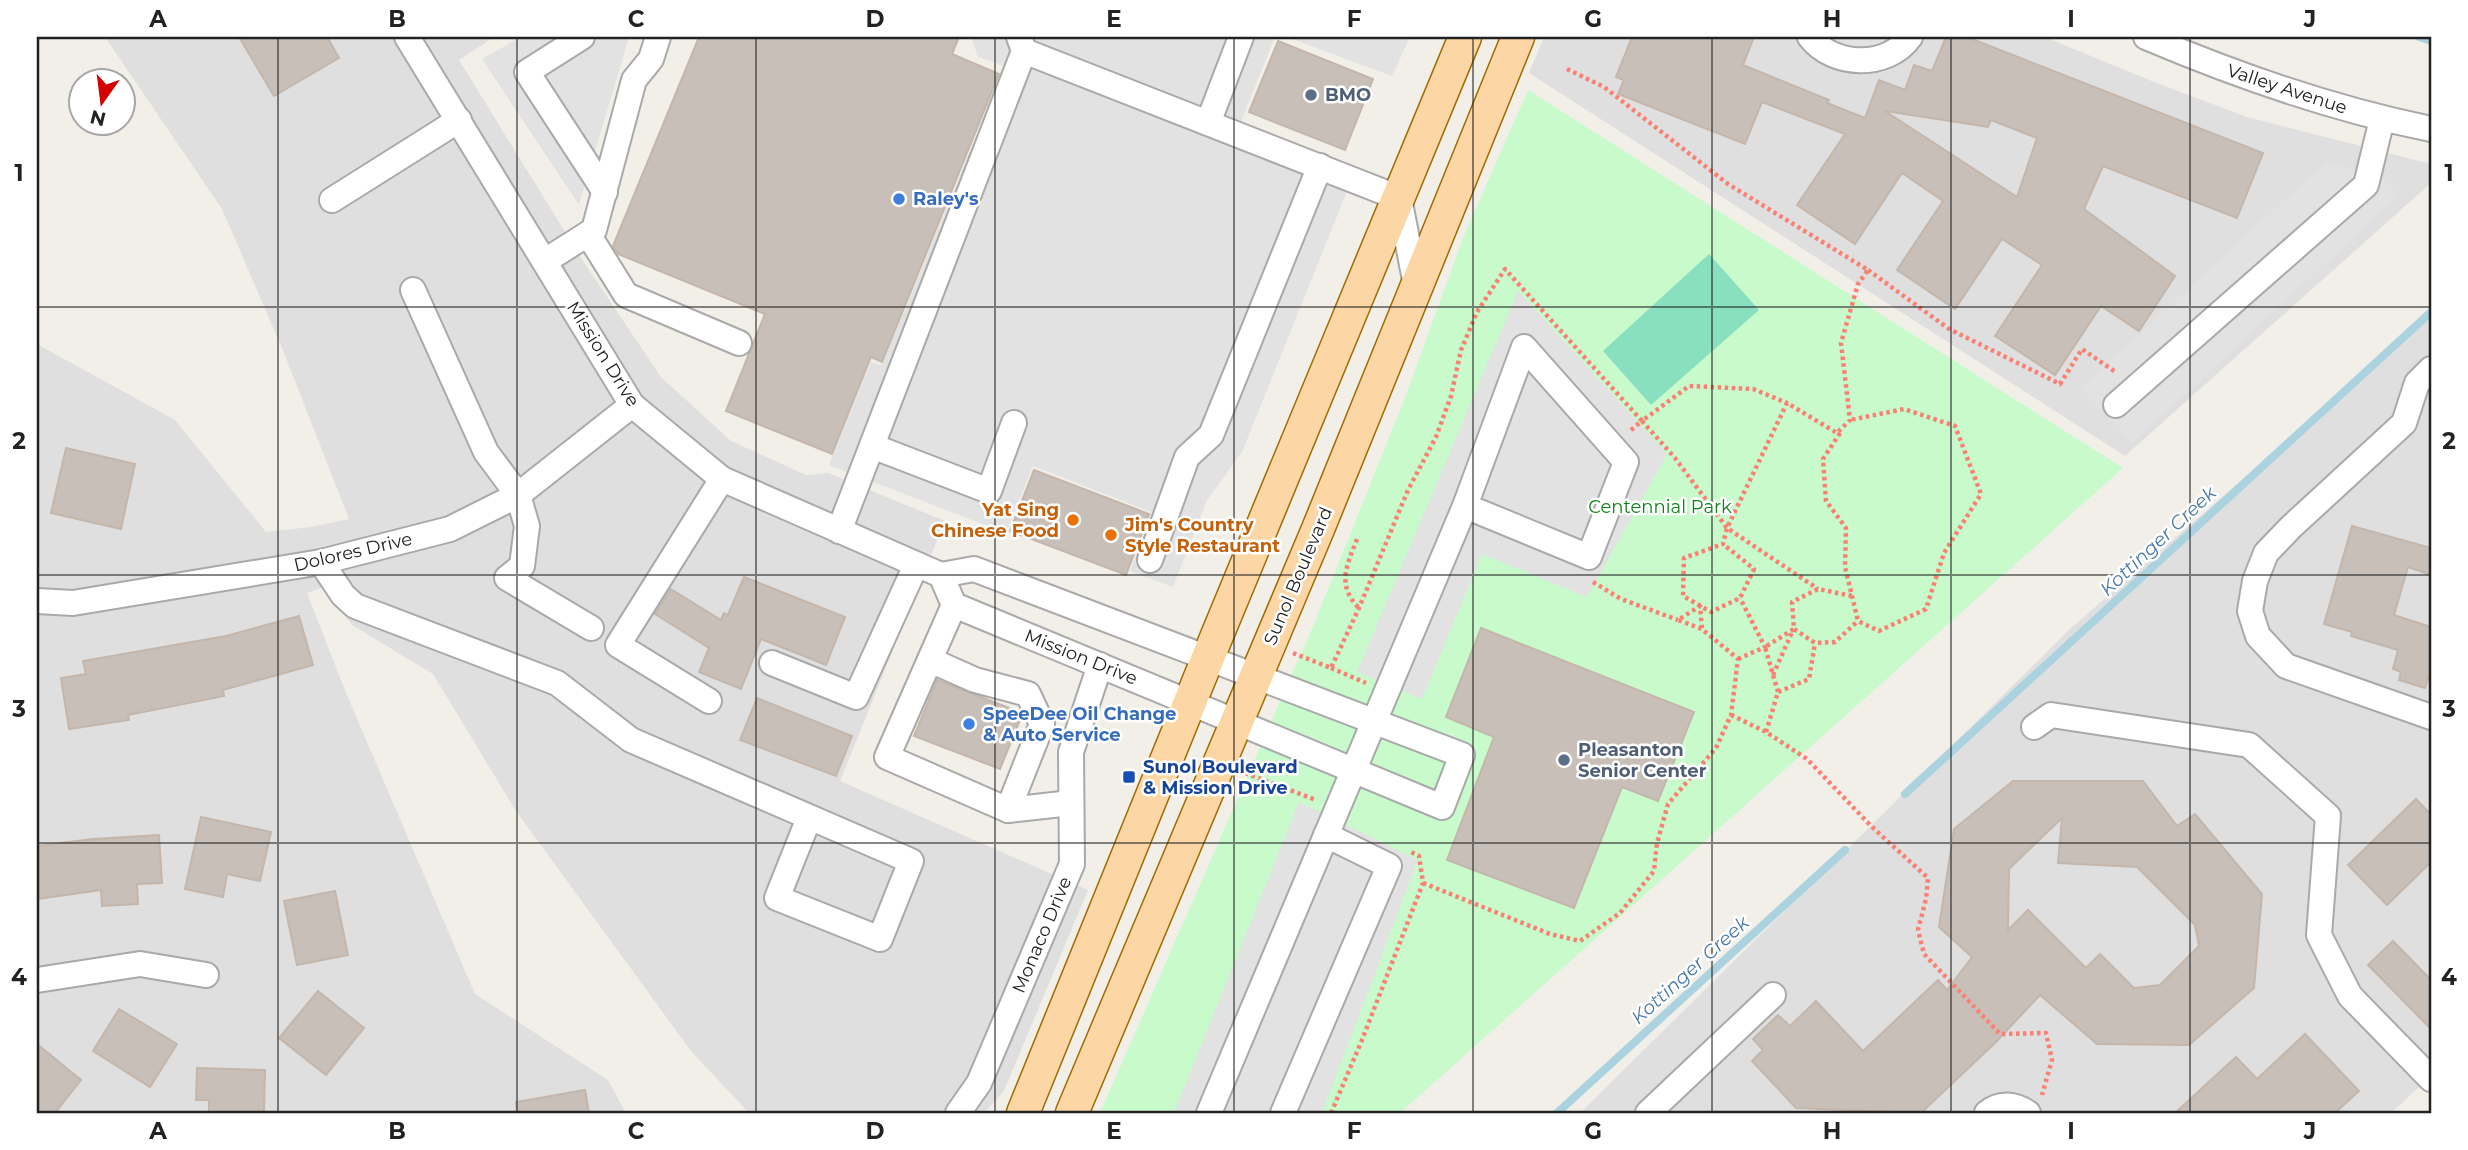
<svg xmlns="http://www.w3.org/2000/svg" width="2468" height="1150" viewBox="0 0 2468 1150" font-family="Montserrat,sans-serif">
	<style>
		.residential { fill: #e0dfdf }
		.park { fill: #c8facc }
		.pitch { fill: #88e0be }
		.parking { fill: #e2e2e2 }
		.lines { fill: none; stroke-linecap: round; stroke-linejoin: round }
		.stream { stroke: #aad3df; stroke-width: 8 }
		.building { fill: #c7bfb8; stroke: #c4b6ab; stroke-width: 2; fill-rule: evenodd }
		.minor-casing { stroke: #a9a9a9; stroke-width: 28 }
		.major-casing { stroke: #a06b00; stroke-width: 35 }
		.path { stroke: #fa8072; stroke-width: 4.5; stroke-dasharray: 3.5 3.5; stroke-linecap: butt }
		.minor { stroke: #fff; stroke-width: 24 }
		.major { stroke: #fcd6a4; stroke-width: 32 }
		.grid { fill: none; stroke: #222; stroke-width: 2; stroke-opacity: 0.55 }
		.service-dot { fill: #5c6f8a; stroke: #fff; stroke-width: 2.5 }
		.shop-dot { fill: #3f7fe0; stroke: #fff; stroke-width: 2.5 }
		.food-dot { fill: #e8710a; stroke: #fff; stroke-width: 2.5 }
		.transit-dot { fill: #1a4fb4; stroke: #fff; stroke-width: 2.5 }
		.labels { text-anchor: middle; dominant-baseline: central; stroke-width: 5; stroke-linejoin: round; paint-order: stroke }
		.street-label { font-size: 18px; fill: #222; stroke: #fff }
		.service-label { font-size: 18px; font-weight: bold; fill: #4e5e75; stroke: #fff; text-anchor: start }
		.shop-label { font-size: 18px; font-weight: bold; fill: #366cbe; stroke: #fff; text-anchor: start }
		.park-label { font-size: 18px; fill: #0c8416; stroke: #fff }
		.food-label { font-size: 18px; font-weight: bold; fill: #c56008; stroke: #fff; text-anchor: end }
		.transit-label { font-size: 18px; font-weight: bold; fill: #164399; stroke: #fff; text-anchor: start }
		.water-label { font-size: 19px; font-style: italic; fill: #4a7aab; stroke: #fff }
		.neatline { fill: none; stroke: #222; stroke-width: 2.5 }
		.grid-label { font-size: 23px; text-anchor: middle; font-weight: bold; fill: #222 }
	</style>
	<rect width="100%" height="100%" fill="#f2efe9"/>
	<g class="residential">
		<path d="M105,37H494L459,60L581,258L661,377L731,441L806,475L828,473L945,521L840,781L1088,890L1004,1091L984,1113H749L691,1051L516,811L433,674L352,625L324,587L307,593L346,693L475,994L608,1080L626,1113H37V344L175,420L266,532L311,527L349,519L282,348L222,209Z"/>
		<path d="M1544,37H2045L2149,80L2247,117L2431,164V183L2125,456L1529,73Z"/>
		<path d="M2431,316V1076L2391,1113H1580L2071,628Z"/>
	</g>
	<path class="park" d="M1528,90L2123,468L1400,1113H1100L1314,624L1406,395L1463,238Z"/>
	<path class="pitch" d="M1709,254L1759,310L1651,405L1603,351Z"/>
	<g class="parking">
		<path d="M521,37H629L579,205L482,59Z"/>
		<path d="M971,37H1275L1238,129L1354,174L1242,452L1207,500L1173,587L1130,571L1151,512L1033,466L1006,533L829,465L871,362L882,365L1005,66L978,57Z"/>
		<path d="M1287,37H1410L1392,76Z"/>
		<path d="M1794,37H1926L1912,55L1886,71L1861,74L1832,70L1808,55Z"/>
		<path d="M2326,162L2385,181L2399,195L2133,442L2080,388Z"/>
		<path d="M1518,291L1667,454L1587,597L1482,554L1422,699L1357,672Z"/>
		<path d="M1299,802L1418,860L1322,1113H1174Z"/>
	</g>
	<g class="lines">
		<g class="stream">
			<path d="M2419,37L2431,41"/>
			<path d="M1905,794L2431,312"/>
			<path d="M1557,1113L1845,850"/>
		</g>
	</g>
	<g class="building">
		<path d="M239,37H327L339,58L274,96Z"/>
		<path d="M699,37H959L952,54L999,74L882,362L871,357L832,454L726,411L765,314L618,254L613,246Z"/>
		<path d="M1632,37H1754L1743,65L1829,100L1827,103L1865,118L1879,80L1905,90L1914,65L1932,71L1946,37H1967L2263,153L2237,218L2103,166L2084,209L2175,276L2139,331L2101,306L2055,375L1995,336L2042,265L2002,239L1955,309L1897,270L1943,201L1902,173L1855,244L1797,205L1845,134L1762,102L1745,144L1618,94L1624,80L1616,77ZM1885,111L1988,127L1991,120L2037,138L2017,197Z"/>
		<path d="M1278,41L1373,79L1345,150L1249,112Z"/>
		<path d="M66,448L135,464L121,529L51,513Z"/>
		<path d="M1034,470L1149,514L1126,575L1010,531Z"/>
		<path d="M2352,526L2431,548V575L2408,567L2394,615L2431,627V670L2425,688L2399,680L2401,672L2393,669L2398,650L2351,636L2352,632L2324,624Z"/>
		<path d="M744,577L845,617L826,665L761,639L741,689L699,672L709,648L655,614L671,589L721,620L724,613L728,615Z"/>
		<path d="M299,616L313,665L223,690L224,696L128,715L129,720L69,729L61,678L86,674L83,661L226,636Z"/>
		<path d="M1481,628L1694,712L1658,801L1622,787L1574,908L1447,860L1494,737L1446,717Z"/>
		<path d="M937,680L1020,712L1022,715L1000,769L914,736Z"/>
		<path d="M757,698L852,736L836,776L740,740Z"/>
		<path d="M2013,781H2143L2177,826L2195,814L2262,894L2254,988L2189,1045L2097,1044L2040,995L1996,1042L1921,1113L1796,1108L1752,1061L1763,1050L1753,1039L1778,1015L1790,1026L1816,1001L1863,1051L1938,980L1947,990L1972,957L1939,927L1954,829ZM2062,818L2058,863L2137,867L2195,925L2199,946L2160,985L2134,988L2100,954L2086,968L2028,910L2008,930L2009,869Z"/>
		<path d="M2416,799L2431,815V862L2387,905L2348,865Z"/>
		<path d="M201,817L271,832L260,881L227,874L223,897L185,889Z"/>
		<path d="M159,835L162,883L137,884L138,904L102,906L101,890L37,899V846L93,839Z"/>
		<path d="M335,891L348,955L297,965L284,901Z"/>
		<path d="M2393,941L2431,980V1029L2368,965Z"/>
		<path d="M318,991L364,1028L326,1075L279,1038Z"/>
		<path d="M119,1009L177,1044L150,1087L93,1051Z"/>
		<path d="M2305,1034L2359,1091L2335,1113H2175L2236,1057L2257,1079Z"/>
		<path d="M37,1044L81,1080L55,1113H37Z"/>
		<path d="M197,1068L265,1070L264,1113H209V1100H196Z"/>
		<path d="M585,1090L589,1113H517L516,1102Z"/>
	</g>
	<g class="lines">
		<defs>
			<g id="minor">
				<path d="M407,37L632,405L722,479L941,575L974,569L1462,755L1442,807L954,605L941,575"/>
				<path d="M582,37L527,72L605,192"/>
				<path d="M1810,37C1833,67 1887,69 1910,37"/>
				<path d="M2146,37C2238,76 2332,109 2431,129"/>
				<path d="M1024,51L1399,198L1416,285"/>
				<path d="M1208,123L1241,37"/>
				<path d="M332,200L459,120"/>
				<path d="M588,234L626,295L739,343"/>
				<path d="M545,261L594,230L634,80L651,59L658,37"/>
				<path d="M413,290L486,452L518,495L527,526L522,566L507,578L591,628"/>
				<path d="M2431,369L2417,383L2404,423L2291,527L2266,553L2255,581L2250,611L2258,636L2286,666L2431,717"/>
				<path d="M2116,405L2366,185L2382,119"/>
				<path d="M872,446L989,491L1014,423"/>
				<path d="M839,531L1024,51L1019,37"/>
				<path d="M1150,560L1187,457L1211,435L1320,166"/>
				<path d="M321,562L343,595L355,606L557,683L631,740L911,861L880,939L777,898L809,818"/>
				<path d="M37,601L73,603L321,562L450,529L518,495L632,405"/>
				<path d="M954,605L887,757L1008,810L1071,803"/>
				<path d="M930,660L975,680L1028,694L1042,724L1008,810"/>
				<path d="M772,663L856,697L916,565"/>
				<path d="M709,701L618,645L722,479"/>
				<path d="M2034,727L2051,715L2249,745L2328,816L2319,935L2350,996L2431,1079"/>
				<path d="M37,980L140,964L206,975"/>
				<path d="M958,1113L979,1083L1072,864L1071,752L1100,665"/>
				<path d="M1209,1113L1465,506L1524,347L1626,462L1589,557L1465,506"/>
				<path d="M1283,1113L1389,866L1326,835"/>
				<path d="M1648,1113L1773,995"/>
				<path d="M1987,1113C2000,1102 2015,1104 2028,1113"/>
			</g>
			<g id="major">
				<path d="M1023,1113L1216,638L1465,37"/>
				<path d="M1072,1113L1318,529L1518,37"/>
			</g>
		</defs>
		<use href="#minor" class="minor-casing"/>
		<use href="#major" class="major-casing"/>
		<g class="path">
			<path d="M1567,69L1604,87L1728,184L1868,270L1858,284L1841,343L1850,420L1837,433L1787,403L1727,528L1723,544L1684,558L1683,596L1711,612L1740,598L1754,569L1723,544"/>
			<path d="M1868,270L1949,329L2060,384L2082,349L2117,373"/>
			<path d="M1631,430L1642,421L1675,458L1727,528L1818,589"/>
			<path d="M1840,433L1823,459L1826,501L1846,528L1845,567L1858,621L1879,631L1926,609L1944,553L1981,494L1955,426L1904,409L1850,420"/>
			<path d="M1357,539C1347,565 1336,585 1359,608"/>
			<path d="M1593,582L1621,599L1678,620"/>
			<path d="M1852,596L1818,589L1792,602L1794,629L1815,643L1835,642L1858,621"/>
			<path d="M1293,653L1331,668L1359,608L1408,490L1436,437L1451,396L1461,350L1477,312L1505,269L1642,421L1689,386L1753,389L1787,403"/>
			<path d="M1738,659L1765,647L1740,598"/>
			<path d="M1331,668L1366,683"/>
			<path d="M1773,675L1793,630"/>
			<path d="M1778,692L1765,647L1794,629"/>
			<path d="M1731,715L1766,732L1807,759L1871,826L1928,878L1926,899L1918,930L1924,954L2000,1034L2046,1033L2052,1060L2042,1095"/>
			<path d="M1766,732L1778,692L1809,679L1815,643"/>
			<path d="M1245,773L1316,800"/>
			<path d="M1423,883L1550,934L1580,941L1620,913L1654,871L1657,843L1668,804L1716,748L1731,715L1738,659L1702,629L1678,620L1700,606L1702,629"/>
			<path d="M1331,1113L1362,1040L1423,883L1419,856L1409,851"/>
		</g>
		<use href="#minor" class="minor"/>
		<use href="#major" class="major"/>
	</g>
	<path class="grid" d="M278,37V1113M517,37V1113M756,37V1113M995,37V1113M1234,37V1113M1473,37V1113M1712,37V1113M1951,37V1113M2190,37V1113M37,307H2431M37,575H2431M37,843H2431"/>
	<g class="service-dot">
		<circle cx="1311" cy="95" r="7"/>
		<circle cx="1564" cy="760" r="7"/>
	</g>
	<g class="shop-dot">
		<circle cx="899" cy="199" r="7"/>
		<circle cx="969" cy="724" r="7"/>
	</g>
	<g class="food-dot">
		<circle cx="1073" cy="520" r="7"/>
		<circle cx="1111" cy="535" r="7"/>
	</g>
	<rect class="transit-dot" x="1122" y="770" width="14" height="14" rx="3.5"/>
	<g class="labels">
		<g class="street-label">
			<text transform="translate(2287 89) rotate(18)">Valley Avenue</text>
			<text transform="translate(603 354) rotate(58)">Mission Drive</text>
			<text transform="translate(353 552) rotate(-13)">Dolores Drive</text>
			<text transform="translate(1298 576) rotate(-67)">Sunol Boulevard</text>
			<text transform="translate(1081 657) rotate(22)">Mission Drive</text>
			<text transform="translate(1042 935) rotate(-67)">Monaco Drive</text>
		</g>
		<g class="service-label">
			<text x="1325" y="95">BMO</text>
			<text x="1578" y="750">Pleasanton<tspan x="1578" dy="21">Senior Center</tspan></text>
		</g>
		<g class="shop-label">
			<text x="913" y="199">Raley's</text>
			<text x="983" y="714">SpeeDee Oil Change<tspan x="983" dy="21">&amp; Auto Service</tspan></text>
		</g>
		<g class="park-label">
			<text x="1660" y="507">Centennial Park</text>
		</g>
		<g class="food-label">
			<text x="1059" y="510">Yat Sing<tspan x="1059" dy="21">Chinese Food</tspan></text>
			<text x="1125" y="525" text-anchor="start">Jim's Country<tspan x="1125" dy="21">Style Restaurant</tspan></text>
		</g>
		<g class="transit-label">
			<text x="1143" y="767">Sunol Boulevard<tspan x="1143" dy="21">&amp; Mission Drive</tspan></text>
		</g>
		<g class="water-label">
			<text transform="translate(2158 541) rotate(-43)">Kottinger Creek</text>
			<text transform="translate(1690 970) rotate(-42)">Kottinger Creek</text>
		</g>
	</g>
	<rect width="2468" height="1150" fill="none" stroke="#ffffff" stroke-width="77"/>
	<g transform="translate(102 102) rotate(194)"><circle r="33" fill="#ffffff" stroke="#a7a7a7" stroke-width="2"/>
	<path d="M0-5L12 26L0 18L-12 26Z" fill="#d40000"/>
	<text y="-10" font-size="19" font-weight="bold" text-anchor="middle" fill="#222222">N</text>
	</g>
	<rect x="38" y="38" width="2392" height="1074" class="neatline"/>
	<g class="grid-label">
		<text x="158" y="27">A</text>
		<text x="397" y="27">B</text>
		<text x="636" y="27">C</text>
		<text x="875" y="27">D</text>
		<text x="1114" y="27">E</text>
		<text x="1354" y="27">F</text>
		<text x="1593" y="27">G</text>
		<text x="1832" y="27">H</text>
		<text x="2071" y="27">I</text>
		<text x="2310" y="27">J</text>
		<text x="19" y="181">1</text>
		<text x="2449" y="181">1</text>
		<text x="19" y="449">2</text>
		<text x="2449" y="449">2</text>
		<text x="19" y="717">3</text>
		<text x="2449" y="717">3</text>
		<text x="19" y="985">4</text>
		<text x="2449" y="985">4</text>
		<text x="158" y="1139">A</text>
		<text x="397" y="1139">B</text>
		<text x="636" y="1139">C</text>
		<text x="875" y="1139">D</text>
		<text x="1114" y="1139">E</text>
		<text x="1354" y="1139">F</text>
		<text x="1593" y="1139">G</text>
		<text x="1832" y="1139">H</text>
		<text x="2071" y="1139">I</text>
		<text x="2310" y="1139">J</text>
	</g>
</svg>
